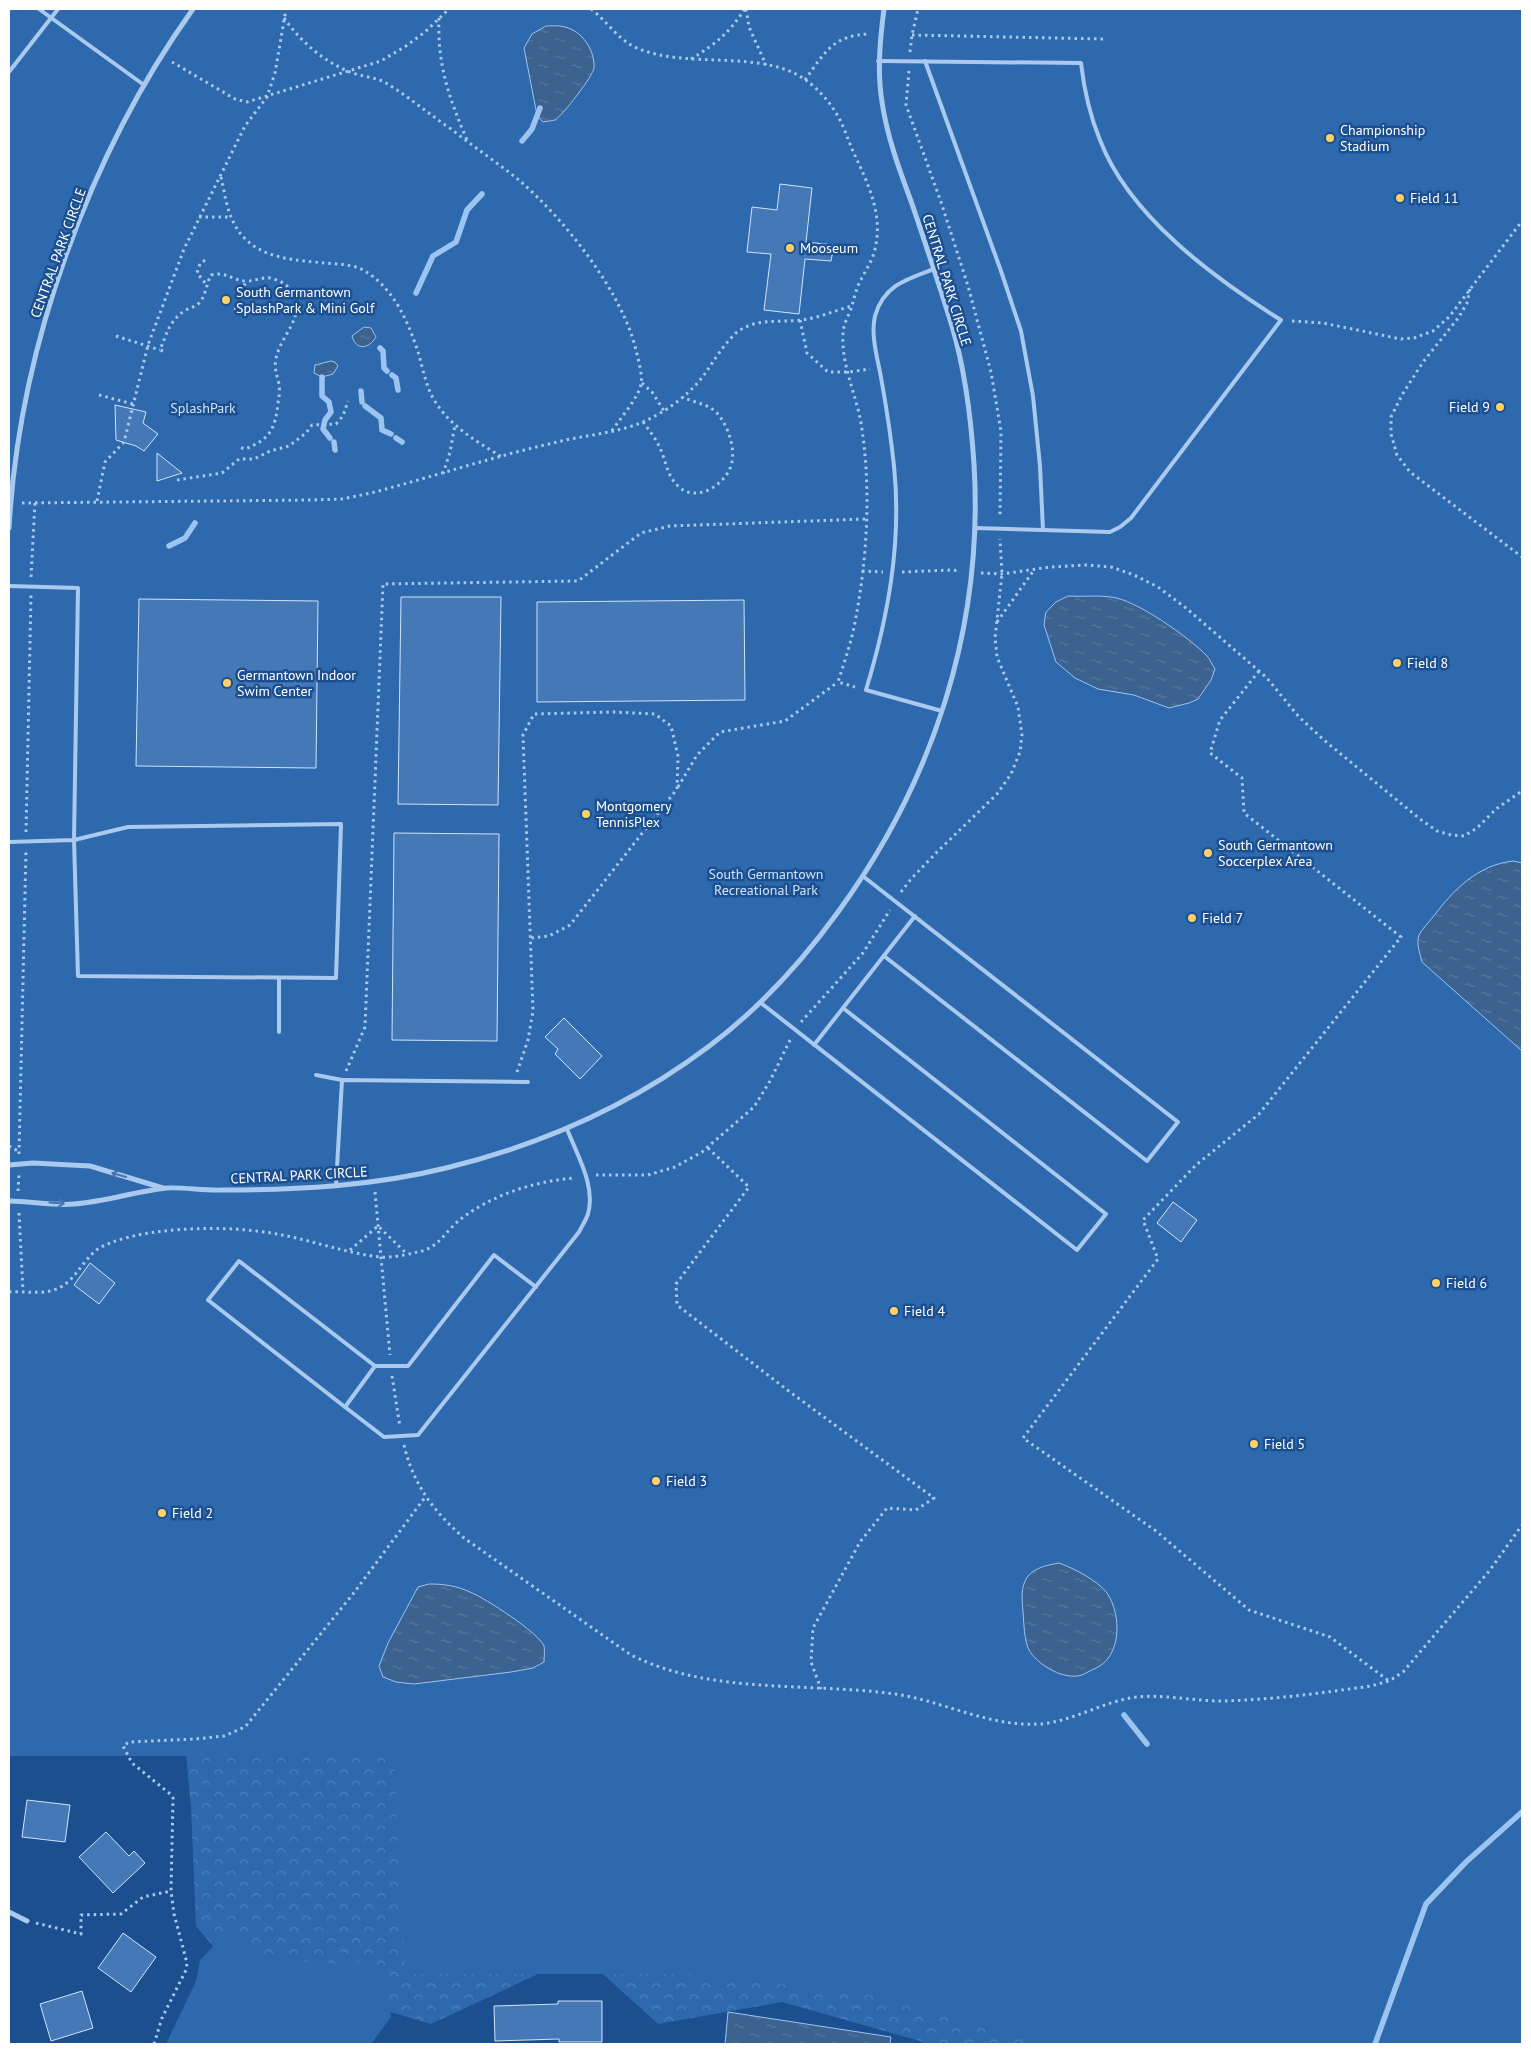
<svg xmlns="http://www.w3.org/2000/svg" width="1531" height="2053" viewBox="0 0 1531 2053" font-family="'PT Sans',sans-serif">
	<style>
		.forest { fill: url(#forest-crowns) }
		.green { fill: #2e69ad }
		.water { fill: url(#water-ripples); stroke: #9cc4f0 }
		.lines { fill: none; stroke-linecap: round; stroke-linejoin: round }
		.stream { stroke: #9cc4f0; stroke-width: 5.5 }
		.building { fill: #4478b7; stroke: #cfe3fa }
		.path { stroke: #a9c9ee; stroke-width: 3; stroke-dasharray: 2.5 4; stroke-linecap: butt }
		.service { stroke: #a9c9ee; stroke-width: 4 }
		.minor { stroke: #a9c9ee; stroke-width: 5 }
		.oneway { stroke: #4674ac }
		.poi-dot { fill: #ffd166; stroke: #1b4f8f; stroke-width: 2 }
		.labels { text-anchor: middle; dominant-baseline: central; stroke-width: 5; stroke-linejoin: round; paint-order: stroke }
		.poi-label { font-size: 14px; fill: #fff; stroke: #1b4f8f; text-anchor: start }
		.street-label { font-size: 14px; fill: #fff; stroke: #1b4f8f }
		.park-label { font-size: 14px; fill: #cfe3fa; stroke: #1b4f8f }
	</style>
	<defs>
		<pattern id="forest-crowns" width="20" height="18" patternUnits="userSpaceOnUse" patternTransform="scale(1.25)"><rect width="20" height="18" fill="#2e69ad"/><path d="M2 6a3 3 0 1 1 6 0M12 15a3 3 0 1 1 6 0" fill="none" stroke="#4d80b9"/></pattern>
		<pattern id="water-ripples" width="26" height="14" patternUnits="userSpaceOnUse" patternTransform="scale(1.25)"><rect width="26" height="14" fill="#3c6290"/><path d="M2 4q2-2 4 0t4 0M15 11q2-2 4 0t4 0" fill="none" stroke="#597aa1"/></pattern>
	</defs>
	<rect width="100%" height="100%" fill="#1b4f8f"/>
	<path class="forest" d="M408,1739L1522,2044H925L920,2041L782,2002L658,2024L581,1954L431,2024L228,1964L196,1926L191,1807L186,1755Z"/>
	<g class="green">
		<path d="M9,9H1522V2044H1044L863,1993L685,1974H405L394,1756H9Z"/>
		<path d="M232,1927L239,1942L273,1959L335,1964L338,1950L387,1980L391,2017L371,2044H166L196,1981L200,1960Z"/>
	</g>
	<g class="water">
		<path d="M546,26C552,26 559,25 565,27C582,31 595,50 594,68C593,76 563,115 555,120C552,121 547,121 543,122L537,115L524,48L532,34Z"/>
		<path d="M364,327L371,328L376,337C369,349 356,351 352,336Z"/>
		<path d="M331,361L335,362L338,366L333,374L322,377L314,373L315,365Z"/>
		<path d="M1068,596C1082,597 1097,595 1111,597C1135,599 1190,638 1207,656C1210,659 1212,665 1215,669L1211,680L1198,699L1189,703L1169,708L1134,695L1098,689L1075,678L1056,662L1044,625L1046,612L1056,602Z"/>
		<path d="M1513,861L1522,863V1051L1422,962C1420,954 1416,943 1419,935C1422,929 1429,922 1433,917C1454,889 1478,865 1513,861Z"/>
		<path d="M1059,1563C1073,1568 1097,1580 1107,1593C1122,1615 1122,1658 1094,1669C1089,1671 1082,1676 1077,1676C1060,1678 1037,1664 1029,1650C1024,1640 1024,1623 1023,1612C1022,1599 1020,1587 1028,1576C1036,1567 1048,1565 1059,1563Z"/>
		<path d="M429,1584C444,1584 457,1586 470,1592C485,1598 539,1633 544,1646C545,1650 544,1657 544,1662L533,1668L511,1672L414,1684L396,1682L383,1677L379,1666L388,1643L418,1587Z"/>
		<path d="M728,2012L891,2037L890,2044H725Z"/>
	</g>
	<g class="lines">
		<g class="stream">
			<path d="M522,141L532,129L540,108"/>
			<path d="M416,293L433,256L456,242L467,210L482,194"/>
			<path d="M380,348L383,351L384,368L387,371"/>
			<path d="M392,375L396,378L398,390"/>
			<path d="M322,377V396L329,402L331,412L325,420L323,429L330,438"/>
			<path d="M361,391L362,402"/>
			<path d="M365,406L381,418L382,430L391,434"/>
			<path d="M396,438L402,442"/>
			<path d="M334,442L335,450"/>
			<path d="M169,546L185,538L195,523"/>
			<path d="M1124,1715L1147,1744"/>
			<path d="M1375,2044L1426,1904L1466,1862L1522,1812"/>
		</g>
	</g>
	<g class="building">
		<path d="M780,184L812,188L806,242L834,245L831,261L805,259L799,314L764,310L771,254L747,252L752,207L777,210Z"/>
		<path d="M115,405L146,412L143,423L158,434L144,451L136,446L116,440Z"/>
		<path d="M157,453L182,473L157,481Z"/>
		<path d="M401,597H501L498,805L398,804Z"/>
		<path d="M139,599L318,601L316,768L136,766Z"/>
		<path d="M744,600L745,700L537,702V602Z"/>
		<path d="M394,833L499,834L497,1041L392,1040Z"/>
		<path d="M564,1018L602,1056L580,1079L555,1054L558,1049L545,1037Z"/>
		<path d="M1173,1202L1197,1220L1181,1242L1157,1223Z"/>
		<path d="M90,1263L115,1283L99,1304L74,1285Z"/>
		<path d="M27,1800L70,1805L65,1842L22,1837Z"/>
		<path d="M106,1832L129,1856L134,1851L145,1863L113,1893L79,1857Z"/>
		<path d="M123,1933L156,1957L131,1992L98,1968Z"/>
		<path d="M82,1991L93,2028L51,2041L40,2004Z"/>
		<path d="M558,2001H602V2042H559V2039L495,2041L494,2006L558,2004Z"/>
	</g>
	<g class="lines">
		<g class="path">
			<path d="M591,9C607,21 618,40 637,48C687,70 764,48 807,81C818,89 829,101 836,113C843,124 847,137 852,149C867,182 885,215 874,253C870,265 862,276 857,288C855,295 853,302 851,309C848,317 843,325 843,334C841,364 856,394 861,423C872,491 867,565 853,632C849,649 843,666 838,682L855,687"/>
			<path d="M746,9L749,27L766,65"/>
			<path d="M284,18C301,42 323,61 350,72C362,77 376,77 386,83C409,97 429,114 451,129C474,147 498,163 520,181C566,221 622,292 636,350C638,358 643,377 641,384C639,397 619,420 611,432"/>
			<path d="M439,18C437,64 449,98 467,140"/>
			<path d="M912,35L1103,39"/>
			<path d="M910,52L912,35L918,9"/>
			<path d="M691,59C717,43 728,34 745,9"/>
			<path d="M172,62L235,99L247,102L381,61L406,46L425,32L449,9"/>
			<path d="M909,71L906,105L941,202L968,286L991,372L1001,431L1000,518"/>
			<path d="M805,80C825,52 833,35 870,34"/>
			<path d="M221,177C224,190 226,205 231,217C248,258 286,259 324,263C338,264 356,264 368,273C396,292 409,324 419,355C423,370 426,385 433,398C449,426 476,441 502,457"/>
			<path d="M199,217H231"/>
			<path d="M205,260L200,264L197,273L206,284"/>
			<path d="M1470,289L1467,303L1459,317L1423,362L1402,395L1391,417V434L1397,455L1410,472L1522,557"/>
			<path d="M235,310L246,281"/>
			<path d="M800,320L807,353L828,372H849L870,369"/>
			<path d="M1292,321L1323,323L1401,339L1414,338L1433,331L1449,317L1522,221"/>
			<path d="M116,336L160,350"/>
			<path d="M163,351L160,350C167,333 169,322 184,311C189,308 195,307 198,304C206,297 206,284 211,275C226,271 233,281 247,281C255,281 262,277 270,278C279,280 287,284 292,292C307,317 280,335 276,359C274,369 277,375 279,384C280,390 279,398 278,403C275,430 270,439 245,449L239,447"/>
			<path d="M642,383L652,392L664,411"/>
			<path d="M99,395L133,404"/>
			<path d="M643,422C649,430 656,439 660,448C666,461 667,476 678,486C693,501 716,490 727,474C739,457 730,428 717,413C707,403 694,403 683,397"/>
			<path d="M443,474L450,452L455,425"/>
			<path d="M177,480L222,473L239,459H254L270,451L289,446L306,433L312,425L336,424L343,416L348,401"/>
			<path d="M97,501L105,462L124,442L148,345L184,249L245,126L267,97L275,73L286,9"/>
			<path d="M22,503L312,500L342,499L371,493C432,477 492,457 553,443C583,435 616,434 645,421C667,411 689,395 704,375C714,361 723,345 736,333C757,316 784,324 808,319C823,316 837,310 852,306"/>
			<path d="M862,571L883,572"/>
			<path d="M902,572L951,570L960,571"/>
			<path d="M981,573L1002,574L1050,567L1086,565L1111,567L1134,575L1158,587L1186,608L1266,677L1299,717L1325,741L1420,819L1437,831L1451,835L1464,836L1477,828L1496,809L1522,791"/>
			<path d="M31,577L35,502"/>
			<path d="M997,622L1034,570"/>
			<path d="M1259,671L1220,720L1210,753L1242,778L1244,813L1401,937L1259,1114L1196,1165L1143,1220L1158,1259L1023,1438L1156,1531L1249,1610L1330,1637L1389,1681"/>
			<path d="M678,787L697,755L720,732L785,721L838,682"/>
			<path d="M26,832L31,595"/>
			<path d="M901,892L911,879L936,853L997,794L1011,774L1020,752L1022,735L1018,707L997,657L995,638L1002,574L1000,539"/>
			<path d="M801,1022L863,953L890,910"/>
			<path d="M346,1071L365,1027L383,584L578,581L641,533L670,526L866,519"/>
			<path d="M517,1072L528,1040L533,1011L523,735L534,714L613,712L655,714L671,726L678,756L677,789L570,925L549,936L531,938"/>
			<path d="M9,1146L18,1151"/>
			<path d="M708,1148L749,1187L676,1284L677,1305L790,1392L934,1498L916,1510L887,1508L860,1542L813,1628L811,1662L821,1689"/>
			<path d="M19,1154L26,850"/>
			<path d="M596,1175H648L675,1167L702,1152L754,1107L770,1081L791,1038"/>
			<path d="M18,1191L19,1175"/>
			<path d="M375,1192L390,1355"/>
			<path d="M19,1213L23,1291"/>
			<path d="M350,1250L378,1226L407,1254"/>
			<path d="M9,1292C22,1291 38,1294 50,1291C74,1286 80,1262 98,1249C112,1240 139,1234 156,1232C195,1227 238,1227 277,1234C311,1240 345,1253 380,1257C394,1258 409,1254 422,1251C439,1247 448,1228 462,1218C494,1194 536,1181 575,1178"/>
			<path d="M392,1376L400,1427"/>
			<path d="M404,1445C413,1484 434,1512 464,1538L631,1655C711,1695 808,1682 895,1694C943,1701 989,1727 1039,1724C1070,1722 1099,1704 1130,1698C1159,1693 1191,1701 1221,1701C1271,1700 1321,1693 1371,1686L1389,1681L1403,1672L1490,1570L1522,1525"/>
			<path d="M36,1923L81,1934V1915L121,1914L143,1897L171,1891"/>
			<path d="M154,2044L162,2018L186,1970L187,1963L174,1914L171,1891L173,1798L169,1793L132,1763L123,1746L129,1742L195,1739L224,1736L245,1727L353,1594L426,1496"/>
		</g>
		<g class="service">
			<path d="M39,9L144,85"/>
			<path d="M878,61L1081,63C1084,89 1090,116 1100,140C1129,216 1214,278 1281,320L1131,518L1120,527L1110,532L975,528"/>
			<path d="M925,61L1001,271L1021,331L1033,396L1040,466L1043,530"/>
			<path d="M9,72L58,9"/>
			<path d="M934,269C907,279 884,285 875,316C870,337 879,363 882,383C887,411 891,438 894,466C902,543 888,617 866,690L942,711"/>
			<path d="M9,586L78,588L74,840L78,976L336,978L341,824L128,827L74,840L9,842"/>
			<path d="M864,877L1178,1122L1147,1161L884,956"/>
			<path d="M761,1003L1077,1250L1106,1214L843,1008"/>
			<path d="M279,1032V978"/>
			<path d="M814,1045L915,916"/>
			<path d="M316,1075L342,1080"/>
			<path d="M336,1185L342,1080L528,1082"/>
			<path d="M536,1287L494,1255L408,1366H375L345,1407L384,1437L418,1435L579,1232C582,1226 586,1220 588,1214C596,1186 577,1155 567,1129"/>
			<path d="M345,1407L208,1300L239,1261L375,1366"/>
		</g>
		<g class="minor">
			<path d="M9,528C19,349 89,154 193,9"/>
			<path d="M9,1165L33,1163L90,1166L163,1188"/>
			<path d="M9,1201C30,1201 53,1206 74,1204C105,1202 136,1191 167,1188C185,1187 204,1191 223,1190C297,1190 374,1186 446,1168C540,1145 631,1105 708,1047C759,1009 801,963 838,912C933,782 984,627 974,464C971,418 965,370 952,326C939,284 925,242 911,201C899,169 887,136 882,102C877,71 880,40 884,9"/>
			<path d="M9,1912L27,1921"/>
		</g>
	</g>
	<defs><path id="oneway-shaft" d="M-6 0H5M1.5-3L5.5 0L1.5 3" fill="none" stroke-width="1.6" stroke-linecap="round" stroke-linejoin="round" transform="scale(1.25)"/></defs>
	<g class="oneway">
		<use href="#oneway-shaft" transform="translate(119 1175) rotate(-164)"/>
		<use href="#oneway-shaft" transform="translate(57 1203) rotate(4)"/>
	</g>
	<g class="poi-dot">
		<circle cx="1330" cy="138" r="5"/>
		<circle cx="1400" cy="198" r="5"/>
		<circle cx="790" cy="248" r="5"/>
		<circle cx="226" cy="300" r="5"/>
		<circle cx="1500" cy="407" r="5"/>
		<circle cx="1397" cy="663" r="5"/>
		<circle cx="227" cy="683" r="5"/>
		<circle cx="586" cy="814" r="5"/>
		<circle cx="1208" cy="853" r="5"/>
		<circle cx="1192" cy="918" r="5"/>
		<circle cx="1436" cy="1283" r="5"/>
		<circle cx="894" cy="1311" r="5"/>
		<circle cx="1254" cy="1444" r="5"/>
		<circle cx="656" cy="1481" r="5"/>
		<circle cx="162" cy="1513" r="5"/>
	</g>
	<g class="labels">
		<g class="poi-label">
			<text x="1340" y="130">Championship<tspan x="1340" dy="16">Stadium</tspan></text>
			<text x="1410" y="198">Field 11</text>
			<text x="800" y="248">Mooseum</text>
			<text x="236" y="292">South Germantown<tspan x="236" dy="16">SplashPark &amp; Mini Golf</tspan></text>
			<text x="1490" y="407" text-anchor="end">Field 9</text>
			<text x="1407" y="663">Field 8</text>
			<text x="237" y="675">Germantown Indoor<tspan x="237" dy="16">Swim Center</tspan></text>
			<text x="596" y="806">Montgomery<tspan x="596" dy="16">TennisPlex</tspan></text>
			<text x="1218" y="845">South Germantown<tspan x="1218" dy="16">Soccerplex Area</tspan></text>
			<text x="1202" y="918">Field 7</text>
			<text x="1446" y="1283">Field 6</text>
			<text x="904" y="1311">Field 4</text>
			<text x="1264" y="1444">Field 5</text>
			<text x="666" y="1481">Field 3</text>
			<text x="172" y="1513">Field 2</text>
		</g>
		<g class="street-label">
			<text transform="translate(58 253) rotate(-70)">CENTRAL PARK CIRCLE</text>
			<text transform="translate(947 280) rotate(73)">CENTRAL PARK CIRCLE</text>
			<text transform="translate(299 1175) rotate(-3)">CENTRAL PARK CIRCLE</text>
		</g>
		<g class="park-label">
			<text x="203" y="408">SplashPark</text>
			<text x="766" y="874">South Germantown<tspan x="766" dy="16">Recreational Park</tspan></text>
		</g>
	</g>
	<rect width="1531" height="2053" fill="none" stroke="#ffffff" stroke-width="20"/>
</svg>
